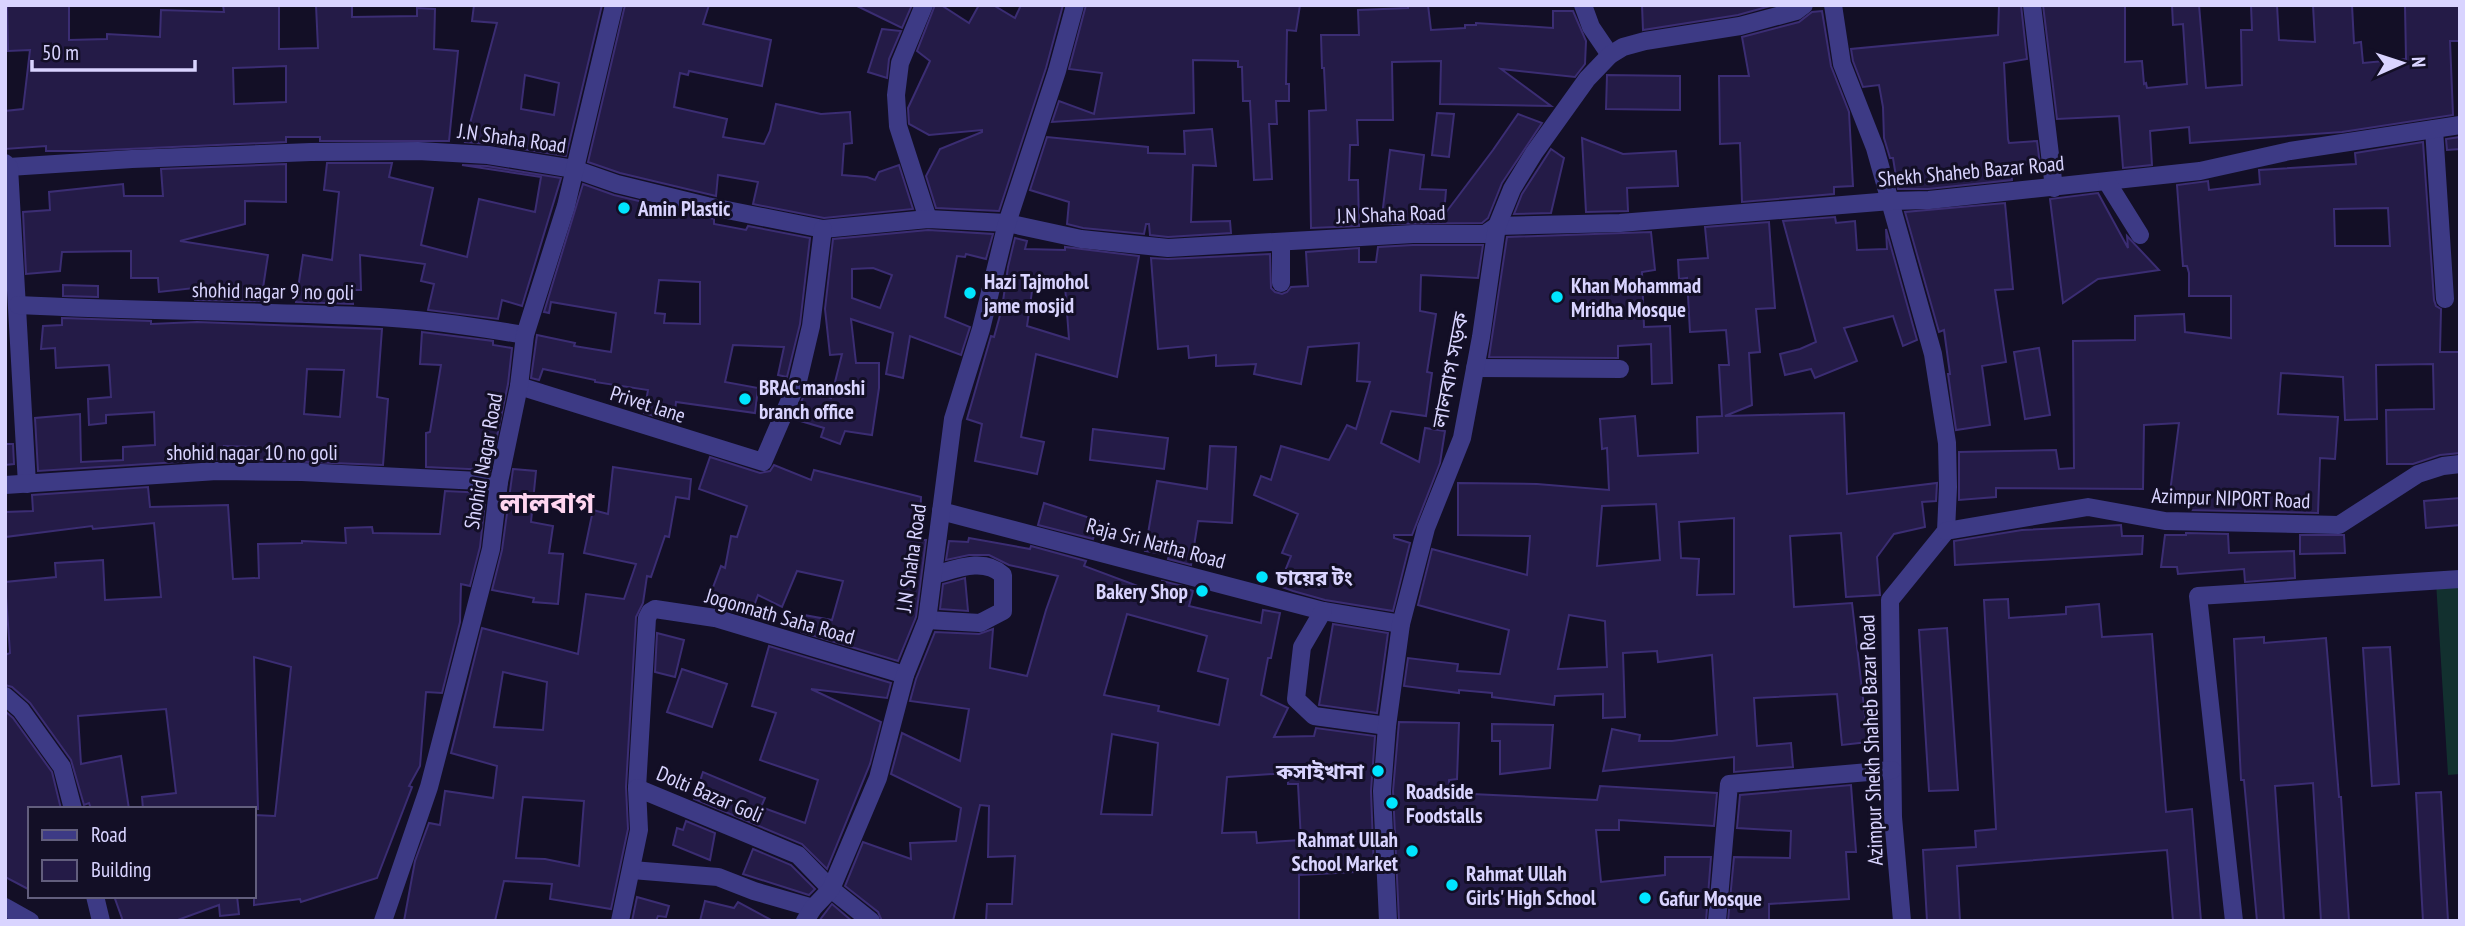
<svg xmlns="http://www.w3.org/2000/svg" width="2465" height="926" viewBox="0 0 2465 926" font-family="'PT Sans Narrow','Noto Sans Bengali',sans-serif">
	<style>
		.green { fill: #12302f }
		.building { fill: #241b47; stroke: #3b2d73; stroke-width: 2; fill-rule: evenodd }
		.lines { fill: none; stroke-linecap: round; stroke-linejoin: round }
		.minor { stroke: #3d3a85; stroke-width: 18 }
		.poi-dot { fill: #00e5ff; stroke: #130f26; stroke-width: 2.5 }
		.labels { text-anchor: middle; dominant-baseline: central; stroke-width: 6; stroke-linejoin: round; paint-order: stroke }
		.street-label { font-size: 21px; fill: #d9d4ff; stroke: #130f26 }
		.poi-label { font-size: 21px; font-weight: bold; fill: #d9d4ff; stroke: #130f26; text-anchor: start }
		.district-label { font-size: 28px; font-weight: bold; fill: #ffd6f0; stroke: #130f26 }
	</style>
	<rect width="100%" height="100%" fill="#130f26"/>
	<path class="green" d="M2460,581V774L2448,775L2436,582Z"/>
	<g class="building">
		<path d="M7,5H69V40L107,39V34L160,37L161,10L224,12L223,5H279V49L318,48L316,5H352V17L417,16V8L435,9L434,49L458,51L449,141H320V137H286V142L83,151H46V146L5,149V111L23,109L30,50L8,51ZM286,66V102L234,104L233,68Z"/>
		<path d="M474,5H602L566,156L490,144L465,142L497,23L472,21ZM525,75L559,83L554,115L521,109Z"/>
		<path d="M625,5H709L703,24L771,40L762,86L689,71L688,75L680,73L674,107L727,119L723,137L764,144L770,131L776,104L821,114L850,112L852,143L844,144L842,175L867,177L875,180L879,172L899,165L913,209L824,218L753,204L758,182L718,175L716,196L620,173L588,162Z"/>
		<path d="M855,5H912L902,28Z"/>
		<path d="M935,5H941L969,23L979,5H993L1015,18L1021,5H1063L1046,68L999,211L936,208L926,176L940,149L982,132V130L929,135L909,124L908,108L930,61L917,51Z"/>
		<path d="M1086,5H1300L1296,31L1287,30L1286,84H1289V101H1276L1277,124H1269L1272,179L1254,180L1250,101H1243L1242,67H1238V61L1193,60L1194,113L1052,122L1059,101L1094,114L1102,73L1069,69Z"/>
		<path d="M1408,5H1428L1431,30L1465,28V25H1476V23L1553,28V11H1573L1586,41L1585,64L1575,77L1501,69L1551,106L1440,104L1441,61L1392,62L1393,120H1357L1358,145H1350L1349,180H1358L1359,226L1311,228L1309,111L1326,110L1324,68H1322L1321,35H1359L1358,10L1408,8Z"/>
		<path d="M1642,5H1774L1738,15L1643,30Z"/>
		<path d="M1999,5H2021L2027,59L2004,63L2008,139L2009,143L2037,141L2040,164L2011,165L2012,180L1928,189H1898L1893,158H1890L1884,138L1883,107L1879,85L1863,87L1853,61L1851,49L1998,35Z"/>
		<path d="M2043,5H2125V62L2142,61L2144,84L2146,83L2147,88L2187,84L2183,24L2173,25L2172,5H2199L2206,88L2242,85L2241,30H2252L2251,5H2277L2279,40L2315,42L2313,5H2352L2354,43L2361,42L2363,63L2406,59L2405,5H2460V41H2450L2453,115L2342,132L2190,143L2189,127L2150,131L2152,165L2123,168L2119,116L2057,119Z"/>
		<path d="M1822,11L1831,66L1849,112L1853,186L1834,187V194L1742,202L1740,143L1720,144L1719,76H1749L1742,37L1799,22L1812,12Z"/>
		<path d="M882,29L901,31L889,59L887,78L868,72Z"/>
		<path d="M1607,75L1680,76V110L1606,109Z"/>
		<path d="M1437,113L1454,114L1449,157L1432,155Z"/>
		<path d="M1518,114L1542,123L1502,183L1488,218L1482,223L1381,224L1390,150L1424,155L1420,189L1446,190L1444,215L1493,150Z"/>
		<path d="M1212,129L1216,166L1193,165L1191,222L1230,221L1231,233L1168,237L1150,235L1149,224H1146L1144,234L1083,228L1067,224L1069,202L1030,190L1047,137L1148,147V153L1185,154L1184,131Z"/>
		<path d="M2460,137V149L2447,150L2446,139Z"/>
		<path d="M1582,138L1623,154L1676,151L1678,186L1627,188L1628,211L1586,212Z"/>
		<path d="M2423,142L2434,300L2436,306L2441,309L2440,352H2460V453L2440,455L2413,464H2387L2386,410L2434,409L2433,364L2376,365L2377,419L2345,420L2343,377L2281,373L2278,414L2338,417L2335,459L2320,458L2318,513L2187,510V501L2169,500L2179,423L2144,425L2143,489L1996,488V497L1959,500V452L2056,450L2059,469L2074,468L2073,341L2135,340V316L2184,314L2185,332L2231,338V296H2189V273L2187,266H2183L2177,185L2208,181L2209,190L2260,184L2259,170L2356,164L2355,153ZM2388,208L2390,246H2335L2334,209Z"/>
		<path d="M1551,149L1564,158L1551,213L1514,214L1522,194Z"/>
		<path d="M327,163H392L389,177L433,188L421,245L467,257L479,199L535,212L541,177L462,165L487,166L561,178L522,306L502,300L498,319L428,310L434,284L421,281L425,264L360,255L361,290H352L353,304L296,302L303,255L332,260L339,192L324,190Z"/>
		<path d="M286,164V202L245,201V224L180,241L268,255L261,301L195,300L194,288L159,292L158,278H131V251L62,252L60,271L26,274L23,212L50,210L49,192L123,184L124,196H163L161,169Z"/>
		<path d="M583,184L614,195L714,219V224L746,230L748,226L810,238L800,324L787,377L778,375L784,347L733,345L725,382L758,388L755,413L676,402L674,422L644,413L648,390L595,382V380L543,369L539,380L531,378L537,335L575,343L574,346L611,352L616,313L551,302L549,313L544,312ZM659,280L700,282V324L664,323L665,314L655,313Z"/>
		<path d="M2098,193L2128,248L2127,236L2159,270L2098,279L2063,303L2050,199Z"/>
		<path d="M2005,203L2013,289L1995,290L2006,362L1982,366L1990,425L1956,430L1948,374H1950L1944,330L1939,332L1905,212Z"/>
		<path d="M1835,217L1836,223L1855,221L1857,250L1887,249L1886,229L1917,340L1903,346L1893,316L1844,328L1857,361L1815,378L1811,369L1785,375L1780,354L1800,349L1816,342L1783,221Z"/>
		<path d="M1769,222L1775,308L1756,309L1760,352L1749,353L1752,405L1725,416L1844,413L1847,494L1937,483L1936,501L1922,502L1925,527L1894,534L1877,557L1880,595L1846,597L1841,533L1790,536L1794,607L1852,603L1868,742L1842,745L1837,694L1754,698L1757,746L1791,743L1793,767L1734,772V757L1603,771L1612,729L1640,735L1639,741H1672L1717,735L1712,655L1658,662L1657,651L1623,653L1625,717L1603,718V694L1555,696L1554,705L1492,697V693L1459,690V693L1404,686L1408,658L1458,664L1457,671L1500,674L1509,630L1418,605L1432,549L1527,575L1530,536L1458,535V483L1537,484L1609,490L1607,448L1602,449L1600,419L1635,416L1638,456L1698,453L1697,417L1722,416L1719,365H1729L1726,330L1690,332L1687,278L1679,279L1678,260L1708,258L1705,227ZM1656,504L1660,560L1597,566L1602,506ZM1734,518V594L1697,595L1699,559L1681,558L1679,522ZM1569,615L1605,621L1607,667L1558,669Z"/>
		<path d="M928,230L993,234L986,259L966,254L965,257L957,256L945,317L970,327L961,355L910,336L903,378L886,374L893,333L851,319L856,363H879V388L872,435L845,431L840,444L821,437L824,428L794,419L806,390L831,398L842,354L830,355L825,309L833,239ZM873,268L892,275L880,308L852,298V269Z"/>
		<path d="M1651,232L1655,270L1642,272L1644,327L1670,326L1672,383L1652,384L1651,344L1618,346V358L1489,357L1507,237Z"/>
		<path d="M1015,238L1027,241L1025,249L1065,250V247L1139,256L1117,377L1036,354L1021,437L1044,442L1037,474L975,461L982,424L967,419L991,336L994,337L1002,308L1008,267ZM1033,284L1065,286L1069,339L1027,326Z"/>
		<path d="M1413,245H1483L1478,278L1421,275L1420,311L1436,314L1427,372L1432,373L1426,416L1391,411L1381,443L1419,462L1425,428L1445,431L1440,463L1412,535H1394V538L1410,543L1393,611L1325,600L1293,591L1279,586L1291,556L1282,553L1298,514L1254,495L1261,476L1271,480L1281,446L1329,460L1347,425L1356,429L1370,382L1357,381L1359,343L1308,347L1301,384L1254,374L1256,364L1216,366V355L1189,358L1188,346L1158,349L1151,258L1168,259L1270,254L1271,288L1275,292L1282,294L1287,292L1291,287L1308,286L1306,252L1359,248V262H1376L1378,247Z"/>
		<path d="M63,285L98,286V297L63,296Z"/>
		<path d="M62,318L151,321V324L197,322L382,329L377,397L388,399L383,465L258,460V447L224,446L225,459L38,471L35,418L80,414L81,462L123,460V447L155,445L154,412L106,415V423L89,425L88,399L111,397L109,365L56,368L55,348L41,349L43,326L62,325ZM307,369L344,370L340,417L304,414Z"/>
		<path d="M422,332L493,341V345L512,348L508,384L490,470L426,467V433L430,432L441,365L420,364Z"/>
		<path d="M2039,348L2050,415L2025,419L2014,352Z"/>
		<path d="M1093,429L1168,438L1164,469L1090,460Z"/>
		<path d="M5,444H13L14,464L5,465Z"/>
		<path d="M1210,446L1236,447L1232,523L1198,521L1191,565L1168,559L1169,555L1145,551L1157,481L1207,489Z"/>
		<path d="M710,457L760,473L770,471L774,465L811,480L814,470L921,497L919,540H926L916,617L898,661L801,632L804,615L832,620L843,581L797,571L782,607L758,595L751,614L709,598L721,566L725,568L731,536L737,537L747,506L699,489Z"/>
		<path d="M613,467L691,479L689,499L676,497L669,537L665,536L651,577L647,576L643,603L636,617L626,787L628,829L611,909L550,899L552,884L504,881L495,921H404L415,861L429,823L440,825L445,791L493,798L497,766L451,753L482,628L578,654L586,594L624,599L636,564L584,553L593,510L608,514ZM503,672L547,682L543,730L494,727ZM523,797L584,801L579,866L545,859L516,858Z"/>
		<path d="M513,469L536,471L531,522L553,526L549,553L563,554L558,604L533,602L534,598L492,590L502,550Z"/>
		<path d="M148,487L150,507L228,505L233,579L259,578L258,544L302,543V541L346,543L345,528L372,527L373,533L440,534L445,491L486,493L480,547L470,586L461,584L460,622L442,693L426,692L420,766L409,786L412,787L377,878L301,902L300,899L254,905V815L275,816L291,667L254,657L258,809H143L142,797L176,793L166,709L78,716L81,764L121,756L129,809H91L89,803L84,805L71,760L30,703L12,687L5,685V655L10,653L5,582L56,577L55,563L103,560L105,600L161,597L154,523L93,529L92,526L5,537V512L33,511L32,495Z"/>
		<path d="M2460,498V525L2426,528L2424,501Z"/>
		<path d="M1044,503L1099,521L1093,539L1038,525Z"/>
		<path d="M2121,525L2122,536H2143L2142,554L1955,565L1954,541L2022,530Z"/>
		<path d="M2186,533L2228,534L2229,553L2294,551L2295,578L2245,582L2244,569L2178,574L2177,567H2161L2165,535H2186Z"/>
		<path d="M2300,535H2344L2345,553L2300,554Z"/>
		<path d="M969,538L1030,549L1031,546L1086,561L1084,566L1159,594L1162,581L1187,587V589L1193,591L1189,606L1261,623L1263,610L1280,613L1271,658H1268L1261,695L1288,708L1274,737L1314,736L1316,728L1375,736L1371,791L1374,871L1299,875V921H986L987,904H1012L1015,856L988,857L989,806L980,805L953,921H882L878,912L845,886L863,842L911,859L910,843L956,841L961,808L891,774L902,733L960,761L969,709L910,701L916,679L935,632L979,634L993,629L990,668L1027,676L1046,610L1058,576L1009,565L989,555H969L946,560L949,541L968,542ZM1127,614L1207,636L1198,671L1228,679L1219,725L1158,711L1159,706L1104,695ZM1112,734L1158,743L1152,815L1101,814ZM1288,773V784H1298L1301,840L1257,843L1256,832L1222,833L1227,777Z"/>
		<path d="M965,578L968,611L940,609L943,584Z"/>
		<path d="M2008,599L2009,618L2066,614V607L2099,604L2102,637L2152,634L2166,812L2192,809L2201,921H2173L2167,850L1957,866L1960,921H1927L1923,850L1976,847L1975,831L1996,829L1984,600Z"/>
		<path d="M1333,624L1388,633L1377,713L1319,705Z"/>
		<path d="M1947,628L1958,790L1929,791L1919,630Z"/>
		<path d="M657,633L684,640L675,677L655,672Z"/>
		<path d="M2264,637V643L2326,638L2339,797H2341L2349,921H2321L2313,783L2275,786L2284,921H2257L2244,780H2241L2234,639Z"/>
		<path d="M769,646L891,683L887,698L811,689L881,722L870,764L827,869L802,844L694,799L703,772L765,798L761,807L805,823L818,780L760,760L776,713L752,706Z"/>
		<path d="M2390,647L2399,784L2372,786L2363,648Z"/>
		<path d="M682,669L727,684L712,727L667,712Z"/>
		<path d="M5,711L13,718L52,772L61,809H30V890L5,877Z"/>
		<path d="M1399,722L1459,723L1457,779L1449,780L1450,793L1597,800L1600,786L1717,793L1714,826L1619,820V830H1596L1601,882L1665,875V857H1711L1706,921H1399L1393,791Z"/>
		<path d="M1492,724L1553,725L1550,768L1500,774V741H1492Z"/>
		<path d="M1851,785L1856,852H1846L1849,899L1769,904V921H1728L1734,857L1790,858L1791,831L1737,828L1740,795Z"/>
		<path d="M2441,792L2448,921H2423L2416,793Z"/>
		<path d="M686,821L715,833L710,860L673,845L677,828L683,830Z"/>
		<path d="M753,849L791,865L815,889L809,895L743,874Z"/>
		<path d="M114,896H237L239,914L220,916L219,905L175,921H123Z"/>
		<path d="M637,897L669,906L666,917L658,916L656,921H632Z"/>
		<path d="M705,901L734,908L738,902L773,921H700Z"/>
		<path d="M832,904L852,921H819Z"/>
	</g>
	<g class="lines">
		<g class="minor">
			<path d="M924,5L900,63L896,95L898,126L928,219"/>
			<path d="M1583,5L1591,27L1610,55"/>
			<path d="M1833,5L1842,64L1875,148L1933,354L1947,443L1948,487L1946,531L1890,600L1893,817L1902,921"/>
			<path d="M2032,5L2054,188"/>
			<path d="M2434,129L2445,299"/>
			<path d="M5,163L9,167L132,159L311,152L418,151L488,155L574,169L617,184L707,206L823,229L928,219L1007,223L1081,239L1168,248L1413,234H1485L1497,226L1620,223L1891,201L1929,200L2200,171L2290,151L2460,125"/>
			<path d="M9,167L27,484"/>
			<path d="M2107,182L2140,235"/>
			<path d="M1281,242V283"/>
			<path d="M18,305C132,311 246,311 360,316C416,318 470,326 525,335"/>
			<path d="M1475,368L1620,369"/>
			<path d="M519,386L763,462L798,381L811,326L823,229"/>
			<path d="M5,485L217,471L302,472L499,482"/>
			<path d="M941,511L1323,611L1401,624"/>
			<path d="M1946,531L2088,507L2165,521L2339,525L2418,474L2443,466L2460,464"/>
			<path d="M1323,611L1302,647L1296,699L1314,716L1387,726"/>
			<path d="M927,620L980,623L1003,611V575C984,557 956,569 934,575"/>
			<path d="M5,696L21,710L62,767L73,809"/>
			<path d="M637,788L647,618L650,612L655,609L715,618L905,675"/>
			<path d="M632,870L718,877L754,891L813,908"/>
			<path d="M95,896L101,921"/>
			<path d="M5,907L30,921"/>
			<path d="M383,921L429,787L491,549L499,482L519,386L525,335L566,206L614,5"/>
			<path d="M620,921L639,830L637,788L798,855L831,889L871,921"/>
			<path d="M805,921L813,908L831,889L878,778L905,675L927,620L953,419L981,329L1007,223L1057,71L1075,5"/>
			<path d="M1388,921L1382,791L1387,726L1401,624L1426,528L1462,438L1481,337L1497,226L1512,189L1534,153L1587,79L1610,55L1623,47L1645,41L1740,26L1796,11L1804,5"/>
			<path d="M1717,921L1729,784L1892,770"/>
			<path d="M2234,921L2198,596L2460,579"/>
		</g>
	</g>
	<g class="poi-dot">
		<circle cx="624" cy="208" r="7"/>
		<circle cx="970" cy="293" r="7"/>
		<circle cx="1557" cy="297" r="7"/>
		<circle cx="745" cy="399" r="7"/>
		<circle cx="1262" cy="577" r="7"/>
		<circle cx="1202" cy="591" r="7"/>
		<circle cx="1378" cy="771" r="7"/>
		<circle cx="1392" cy="803" r="7"/>
		<circle cx="1412" cy="851" r="7"/>
		<circle cx="1452" cy="885" r="7"/>
		<circle cx="1645" cy="898" r="7"/>
	</g>
	<g class="labels">
		<g class="street-label">
			<text transform="translate(512 138) rotate(8)">J.N Shaha Road</text>
			<text transform="translate(1971 171) rotate(-5)">Shekh Shaheb Bazar Road</text>
			<text transform="translate(1391 214) rotate(-2)">J.N Shaha Road</text>
			<text transform="translate(273 291) rotate(1)">shohid nagar 9 no goli</text>
			<text transform="translate(1450 370) rotate(-79)">লালবাগ সড়ক</text>
			<text transform="translate(648 404) rotate(18)">Privet lane</text>
			<text x="252" y="452">shohid nagar 10 no goli</text>
			<text transform="translate(483 461) rotate(-80)">Shohid Nagar Road</text>
			<text transform="translate(2231 498) rotate(2)">Azimpur NIPORT Road</text>
			<text transform="translate(1156 543) rotate(15)">Raja Sri Natha Road</text>
			<text transform="translate(911 558) rotate(-82)">J.N Shaha Road</text>
			<text transform="translate(780 616) rotate(16)">Jogonnath Saha Road</text>
			<text transform="translate(1871 740) rotate(-92)">Azimpur Shekh Shaheb Bazar Road</text>
			<text transform="translate(710 794) rotate(23)">Dolti Bazar Goli</text>
		</g>
		<g class="poi-label">
			<text x="638" y="208">Amin Plastic</text>
			<text x="984" y="281">Hazi Tajmohol<tspan x="984" dy="24">jame mosjid</tspan></text>
			<text x="1571" y="285">Khan Mohammad<tspan x="1571" dy="24">Mridha Mosque</tspan></text>
			<text x="759" y="387">BRAC manoshi<tspan x="759" dy="24">branch office</tspan></text>
			<text x="1276" y="577">চায়ের টং</text>
			<text x="1188" y="591" text-anchor="end">Bakery Shop</text>
			<text x="1364" y="771" text-anchor="end">কসাইখানা</text>
			<text x="1406" y="791">Roadside<tspan x="1406" dy="24">Foodstalls</tspan></text>
			<text x="1398" y="839" text-anchor="end">Rahmat Ullah<tspan x="1398" dy="24">School Market</tspan></text>
			<text x="1466" y="873">Rahmat Ullah<tspan x="1466" dy="24">Girls' High School</tspan></text>
			<text x="1659" y="898">Gafur Mosque</text>
		</g>
		<g class="district-label">
			<text x="547" y="502">লালবাগ</text>
		</g>
	</g>
	<rect width="2465" height="926" fill="none" stroke="#d9d4ff" stroke-width="14"/>
	<rect x="28" y="807" width="228" height="91" fill="#130f26" stroke="#625e7d" stroke-width="2"/>
	<rect x="42" y="830" width="35" height="10" fill="#3d3a85" stroke="#625e7d" stroke-width="2"/>
	<text x="91" y="842" font-size="21" fill="#d9d4ff">Road</text>
	<rect x="42" y="860" width="35" height="21" fill="#241b47" stroke="#625e7d" stroke-width="2"/>
	<text x="91" y="877" font-size="21" fill="#d9d4ff">Building</text>
	<g transform="translate(2402 63) rotate(87)" stroke="#130f26" stroke-width="5" paint-order="stroke">
	<path d="M0-5L12 26L0 18L-12 26Z" fill="#d9d4ff"/>
	<text y="-10" font-size="19" font-weight="bold" text-anchor="middle" fill="#d9d4ff">N</text>
	</g>
	<path d="M32 60v10h163v-10" fill="none" stroke="#d9d4ff" stroke-width="3.5"/>
	<text x="42" y="60" font-size="21" fill="#d9d4ff" stroke="#130f26" stroke-width="5" paint-order="stroke">50 m</text>
</svg>
